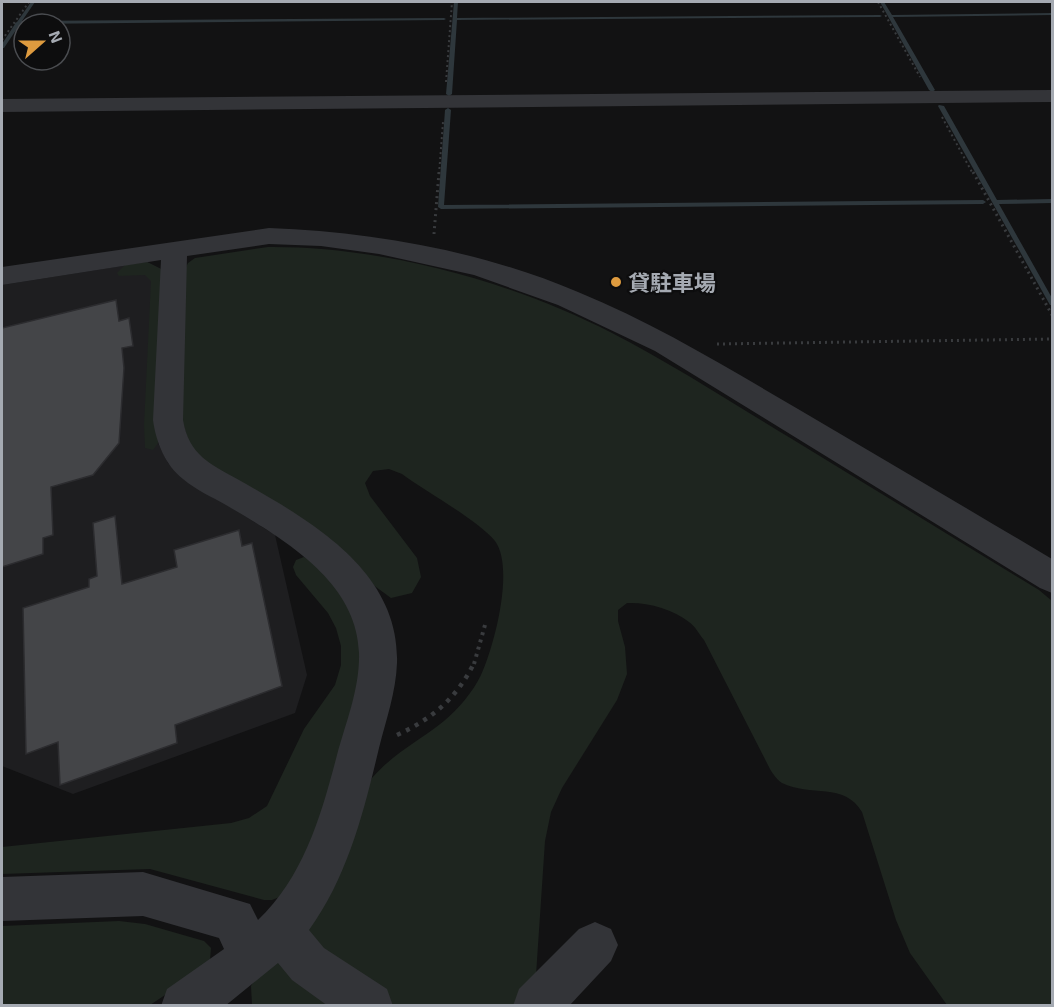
<svg xmlns="http://www.w3.org/2000/svg" width="1054" height="1007" viewBox="0 0 1054 1007" font-family="'Exo 2','Noto Sans JP',sans-serif">
	<style>
		.built { fill: #1e1e20 }
		.green { fill: #1e251f }
		.lines { fill: none; stroke-linecap: round; stroke-linejoin: round }
		.stream { fill: #2e373c; fill-rule: evenodd }
		.building { fill: #444548; stroke: #2c2c2f; stroke-width: 1.5 }
		.path-far3 { stroke: #393b3e; stroke-width: 2; stroke-dasharray: 2 3; stroke-linecap: butt }
		.path-far2 { stroke: #393b3e; stroke-width: 3; stroke-dasharray: 2 4; stroke-linecap: butt }
		.path-far1 { stroke: #393b3e; stroke-width: 4; stroke-dasharray: 3 4.5; stroke-linecap: butt }
		.path { stroke: #393b3e; stroke-width: 4.5; stroke-dasharray: 4 6; stroke-linecap: butt }
		.minor { fill: #333438; fill-rule: evenodd }
		.poi-dot { fill: #de9b3f; stroke: #0d0d0e; stroke-width: 2 }
		.labels { text-anchor: middle; dominant-baseline: central; stroke-width: 4.5; stroke-linejoin: round; paint-order: stroke }
		.poi-label { font-size: 22px; font-weight: bold; fill: #a5aab2; stroke: #0d0d0e; text-anchor: start }
	</style>
	<rect width="100%" height="100%" fill="#121213"/>
	<path class="built" d="M147,262L163,270L157,423L158,443L168,463L184,478L275,535L307,675L295,713L73,794L2,766V285Z"/>
	<g class="green">
		<path d="M268,247C382,246 511,281 612,333C674,365 732,403 792,439C874,489 957,540 1039,590L1052,601V1005H947L910,953L896,920L862,812C845,782 810,797 782,783C777,780 773,774 770,769L704,640C699,634 695,626 689,622C673,609 647,602 627,603L618,610V621L625,647L627,674L617,700L562,788L551,812L545,841L534,1005H252L251,986L372,778C396,751 418,742 444,721C458,709 473,692 481,675C494,647 515,568 495,541C479,521 425,491 402,474L389,469L373,471L365,483L370,496L417,558L421,577L412,593L391,598L204,461L191,449L181,417L184,271L188,263L195,258Z"/>
		<path d="M147,262L163,270L157,423L158,443L153,450L145,448L144,425L151,281L145,275L119,276L117,273L125,265Z"/>
		<path d="M304,557L311,561L330,579L357,620L363,664L317,839L282,896L272,900H264L150,869L2,874V847L231,823L249,818L267,806L304,729L335,685L341,665V646L336,628L328,613L296,575L293,567L296,560Z"/>
		<path d="M119,921L145,924L204,941L211,948L210,960L204,969L150,1005H2V926Z"/>
	</g>
	<g class="lines">
		<g class="stream">
			<path d="M31,2H35L22,21L444,18L446,19L444,20L24,24H20L4,48H2V44L15,24V23L17,22Z"/>
			<path d="M454,2H458L457,18L880,15L882,16L880,17L457,20L452,94L449,96L446,94Z"/>
			<path d="M880,2H884L892,15L1052,13V15L893,17L935,90L932,92L929,90Z"/>
			<path d="M939,105L944,106L997,200L1052,199V203L999,204L1052,298V305H1050L938,106Z"/>
			<path d="M448,108L451,110L444,205L983,200L986,202L983,204L441,209L438,207L445,110Z"/>
		</g>
	</g>
	<g class="building">
		<path d="M116,300L119,321L129,318L133,346L122,348L124,368L119,443L93,475L51,487L53,535L43,538V554L2,567V328Z"/>
		<path d="M115,516L122,584L177,567L174,550L239,530L242,546L252,543L282,686L175,725L177,743L60,785L58,742L26,754L23,608L89,587V579L97,576L93,523Z"/>
	</g>
	<g class="lines">
		<g class="path-far3">
			<path d="M878,2L920,77"/>
			<path d="M2,40L29,2"/>
			<path d="M446,82L452,2"/>
			<path d="M942,117L973,174"/>
			<path d="M439,174L443,122"/>
		</g>
		<g class="path-far2">
			<path d="M973,172L1052,315"/>
			<path d="M434,234L439,172"/>
			<path d="M717,344L1052,339"/>
		</g>
		<path class="path-far1" d="M474,664L485,625"/>
		<path class="path" d="M397,735C432,719 457,698 474,663"/>
		<g class="minor">
			<path d="M1052,90V102L2,112V99Z"/>
			<path d="M269,228C374,232 481,251 578,292C656,324 726,367 798,409C883,459 968,509 1052,559V593L1040,588L655,351L558,305L474,275L379,254L321,246L269,244L187,256L183,420C189,455 210,464 239,480C309,520 400,570 397,663C396,692 386,720 379,748C364,811 348,876 309,930L324,948L387,989L393,1006H328L292,980L278,963L225,1006H161L167,989L224,949L219,938L143,916L2,921V877L143,872L250,904L258,920C304,876 321,816 337,755C346,722 360,688 359,653C357,580 281,538 226,505C212,497 196,490 183,479C165,465 156,442 153,420L161,260L2,285V267Z"/>
			<path d="M595,922L611,929L618,945L611,961L569,1006H513L519,989L579,929Z"/>
		</g>
	</g>
	<circle class="poi-dot" cx="616" cy="282" r="6"/>
	<g class="labels">
		<g class="poi-label">
			<text x="628" y="282">貸駐車場</text>
		</g>
	</g>
	<rect width="1054" height="1007" fill="none" stroke="#a5aab2" stroke-width="6"/>
	<g transform="translate(42 42) rotate(69)"><circle r="28" fill="#0d0d0e" stroke="#4a4c50" stroke-width="1.5"/>
	<path d="M0-4.5L10 22L0 15L-10 22Z" fill="#de9b3f"/>
	<text y="-9" font-size="16" font-weight="bold" text-anchor="middle" fill="#a5aab2">N</text>
	</g>
</svg>
